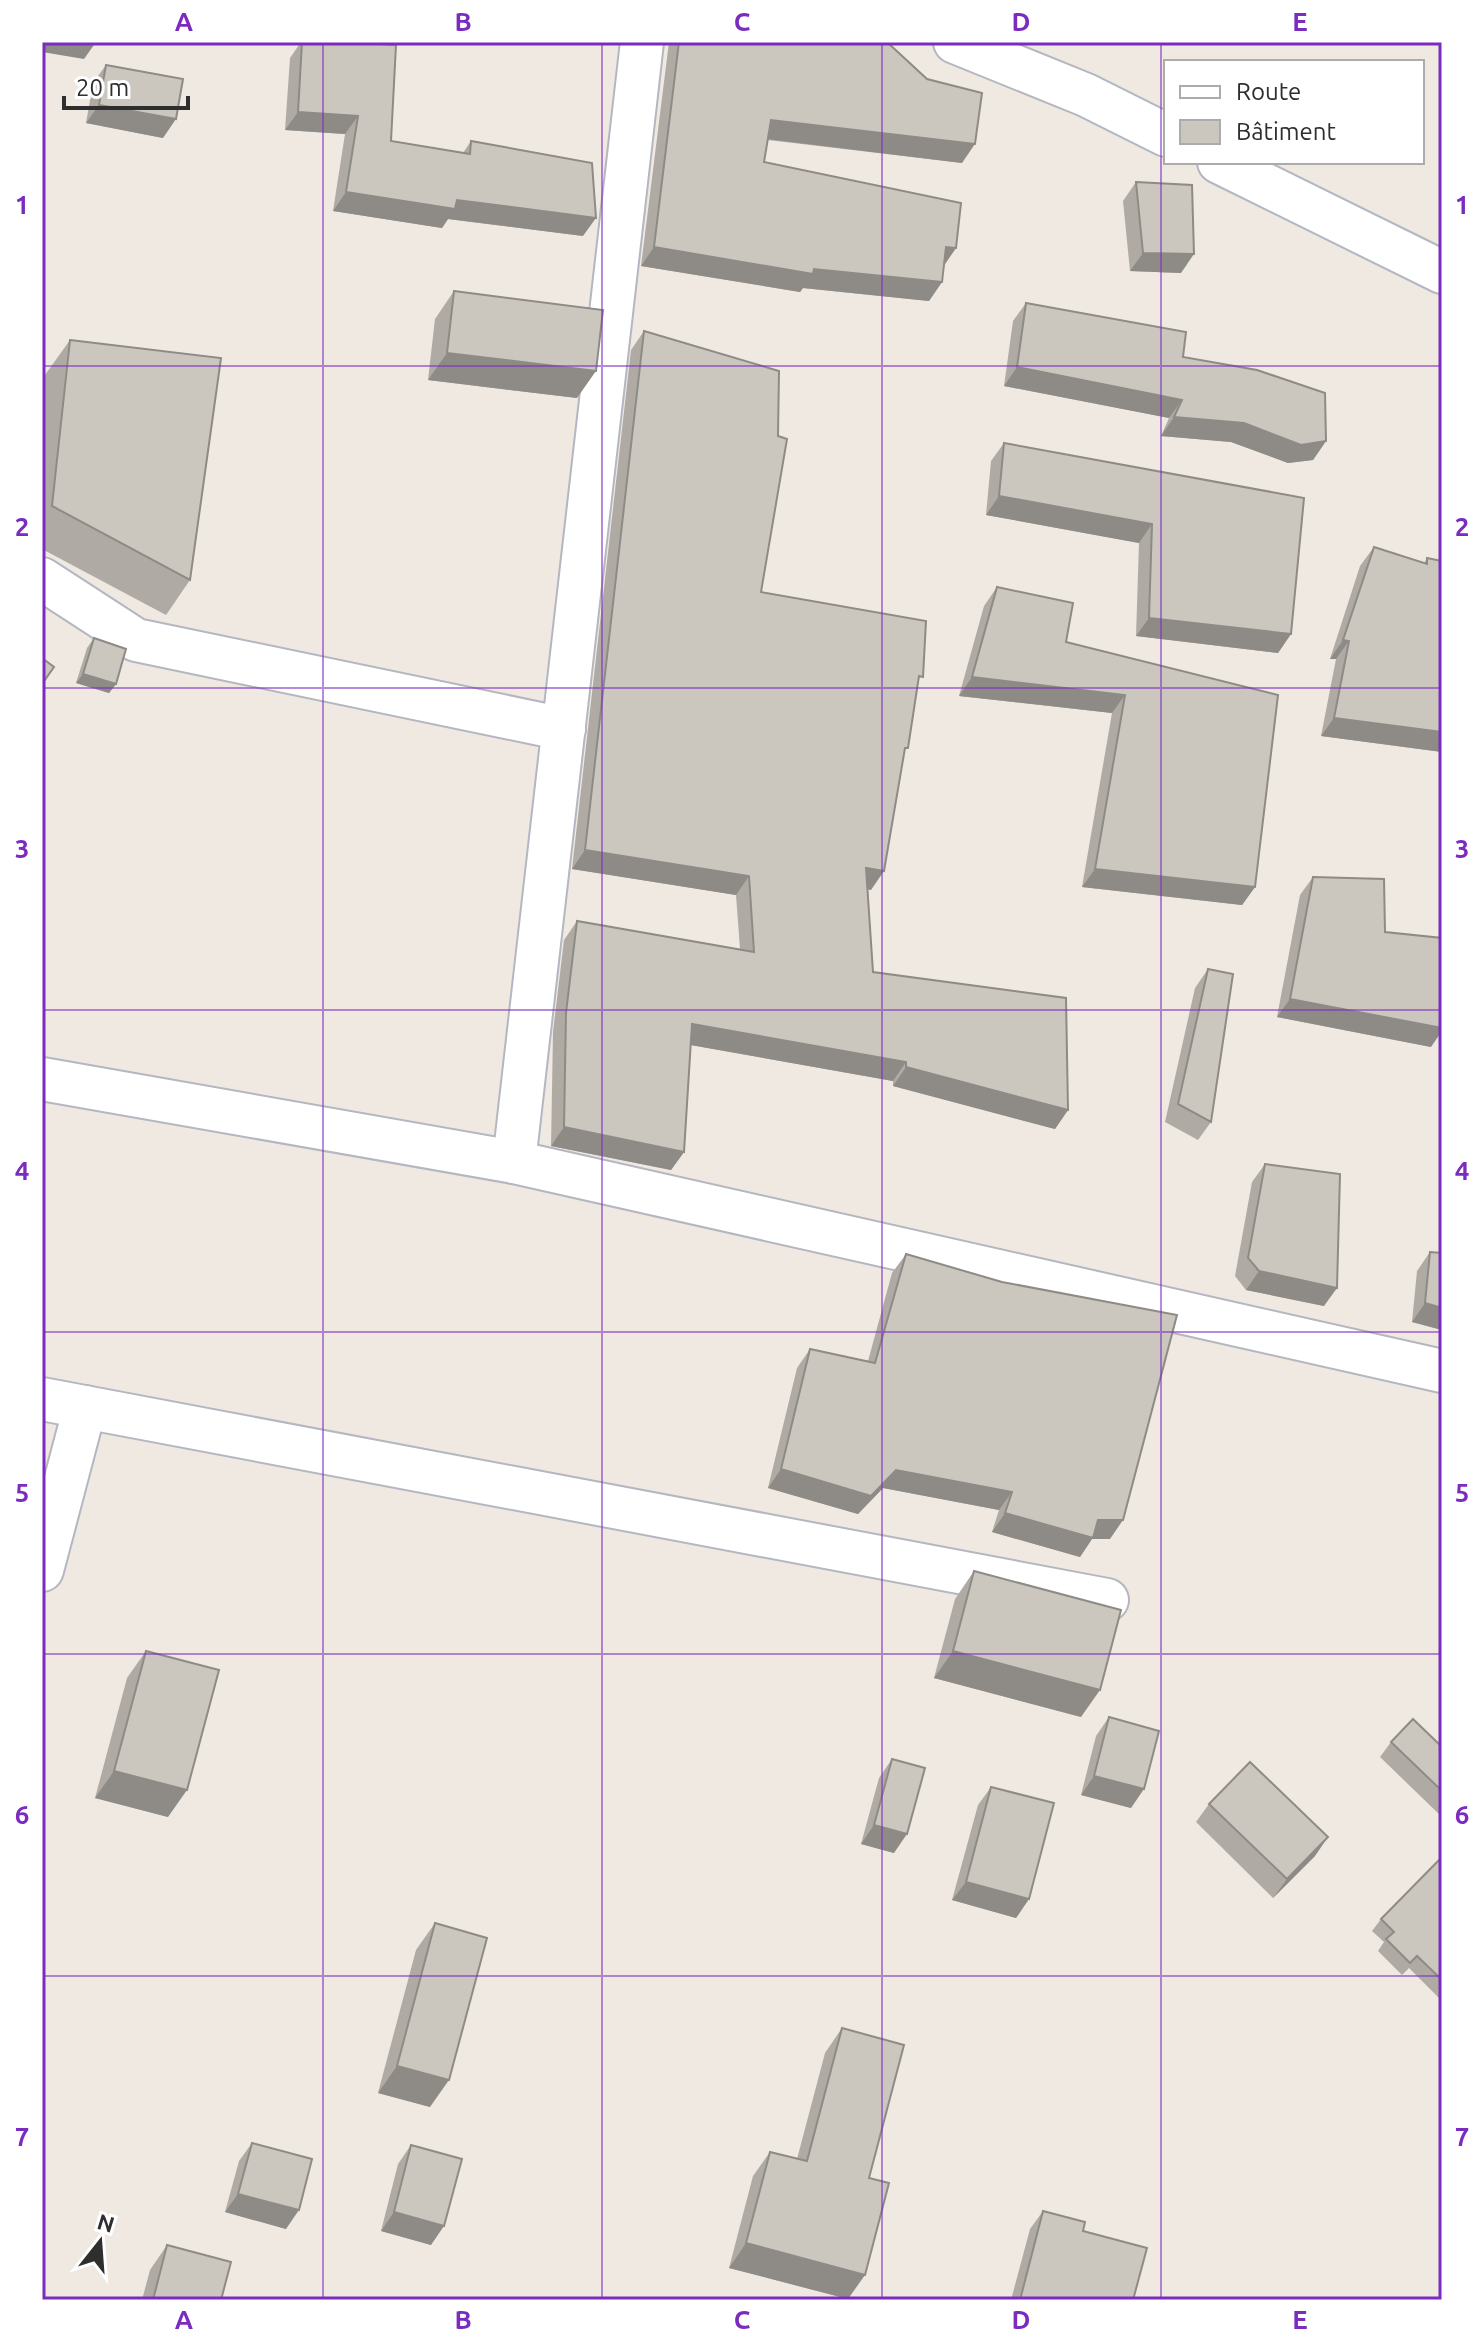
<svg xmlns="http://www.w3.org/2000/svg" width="1484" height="2342" viewBox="0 0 1484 2342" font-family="Ubuntu,sans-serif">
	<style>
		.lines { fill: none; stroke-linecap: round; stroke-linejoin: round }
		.minor-casing { stroke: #b4b7c1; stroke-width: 46 }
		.minor { stroke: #fff; stroke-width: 42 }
		.wall { fill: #afaba4 }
		.shaded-wall { fill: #8e8b86 }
		.building { fill: #cbc7bf; stroke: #8e8b86; stroke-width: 2 }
		.grid { fill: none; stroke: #7b2cbf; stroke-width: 2; stroke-opacity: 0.55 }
		.neatline { fill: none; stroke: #7b2cbf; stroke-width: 3 }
		.grid-label { font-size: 26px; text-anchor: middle; font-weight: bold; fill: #7b2cbf }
	</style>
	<rect width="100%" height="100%" fill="#efe9e1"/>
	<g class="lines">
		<defs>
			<g id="minor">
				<path d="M955,42L1086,95L1166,135"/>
				<path d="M1219,162L1442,272"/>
				<path d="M42,579L136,640L564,729"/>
				<path d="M42,1079L514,1162L1442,1371"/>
				<path d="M514,1162L642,42"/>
				<path d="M42,1399L1107,1600"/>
				<path d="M42,1570L85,1407"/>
			</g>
		</defs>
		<use href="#minor" class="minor-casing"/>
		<use href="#minor" class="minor"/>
	</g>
	<g class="wall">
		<path d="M301,42H346L391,141L463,153L471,141L583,236L448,219L442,228L333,211L345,134L285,130L290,58Z"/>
		<path d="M669,42H887L962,163L768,140L764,162L956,248L944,265L942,282L929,301L803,288L800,292L641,266Z"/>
		<path d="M106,65L163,138L86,123L93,83Z"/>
		<path d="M1136,182L1181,273L1130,271L1123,201Z"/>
		<path d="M454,291L577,398L428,380L435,319Z"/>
		<path d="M1026,303L1183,357L1326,441L1313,460L1288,463L1231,442L1161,436L1169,418L1004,386L1013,321Z"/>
		<path d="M644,331L761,592L918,684L904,754L871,890L868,889L873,972L1068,1110L1055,1129L893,1086V1081L691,1045L684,1152L671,1170L551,1146L553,1032L564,940L577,921L740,949L736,895L572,869L631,350Z"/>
		<path d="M70,340L190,580L166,615L42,549V404L45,375Z"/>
		<path d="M1004,443L1304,498L1291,634L1278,653L1136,636L1139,543L986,515L991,461Z"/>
		<path d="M1374,547L1424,563L1427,558L1442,561V752L1321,736L1336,659H1330L1360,566Z"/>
		<path d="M997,587L1066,642L1278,695L1255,887L1242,905L1082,887L1112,713L959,696L984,606Z"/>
		<path d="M94,638L116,684L109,693L76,683L87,648Z"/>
		<path d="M1313,877L1385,932L1431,1047L1277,1017L1300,895Z"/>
		<path d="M1208,969L1211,1122L1198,1140L1165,1122L1195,988Z"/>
		<path d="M1265,1164L1324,1306L1246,1290L1235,1276L1252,1182Z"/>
		<path d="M1430,1252L1442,1253V1330L1412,1322L1417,1271Z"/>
		<path d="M906,1254L1110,1539H1092L1080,1557L992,1532L999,1510L883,1488L858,1514L768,1488L797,1368L810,1349L868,1361L892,1273Z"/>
		<path d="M974,1571L1081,1717L934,1678L955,1599Z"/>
		<path d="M146,1651L168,1817L95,1798L127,1678Z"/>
		<path d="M1109,1717L1131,1808L1081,1795L1096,1736Z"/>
		<path d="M1391,1742L1442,1747V1817L1380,1757Z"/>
		<path d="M892,1759L894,1853L861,1844L879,1778Z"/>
		<path d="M991,1787L1029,1899L1016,1918L952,1900L978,1805Z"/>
		<path d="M1209,1804L1315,1856L1273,1898L1196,1822Z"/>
		<path d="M1442,1857V2001L1409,1968L1402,1975L1378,1951L1384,1942L1372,1931L1381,1919Z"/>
		<path d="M435,1923L430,2107L378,2093L416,1950Z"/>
		<path d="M842,2028L869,2178L848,2299L729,2268L753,2176L770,2152L797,2159L825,2053Z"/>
		<path d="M252,2143L286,2229L225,2212L239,2161Z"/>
		<path d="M411,2145L431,2245L381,2231L398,2164Z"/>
		<path d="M1043,2211L1133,2300H1011L1030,2229Z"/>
		<path d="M167,2245L221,2300H142L150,2270Z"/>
	</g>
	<g class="shaded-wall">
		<path d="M42,42H96L84,59L42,52Z"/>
		<path d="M99,105L176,119L163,138L86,123Z"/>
		<path d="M298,112L358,116L345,134L285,130Z"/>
		<path d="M771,120L975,144L962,163L758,138Z"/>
		<path d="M346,192L457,200L596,218L583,236L448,219L442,228L333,211Z"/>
		<path d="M654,247L814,269L942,282L929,301L803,288L800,292L641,266Z"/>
		<path d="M946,247L956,248L943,267Z"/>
		<path d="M1143,253L1194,254L1181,273L1130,271Z"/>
		<path d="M447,353L596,371L577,398L428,380Z"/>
		<path d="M1017,367L1182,400L1169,418L1004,386Z"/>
		<path d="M1174,417L1244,423L1326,441L1313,460L1288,463L1231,442L1161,436Z"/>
		<path d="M999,496L1152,524L1139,543L986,515Z"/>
		<path d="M1149,618L1291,634L1278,653L1136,636Z"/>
		<path d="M1343,640L1349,641L1336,659H1330Z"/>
		<path d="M83,674L116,684L109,693L76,683Z"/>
		<path d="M972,677L1125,695L1112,713L959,696Z"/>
		<path d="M1334,718L1442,732V752L1321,736Z"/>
		<path d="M585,850L749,876L736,895L572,869Z"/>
		<path d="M866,868L884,871L871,890L853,886Z"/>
		<path d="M1095,869L1255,887L1242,905L1082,887Z"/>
		<path d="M1290,999L1442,1028V1031L1431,1047L1277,1017Z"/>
		<path d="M692,1024L906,1062L893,1081L679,1043Z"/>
		<path d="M906,1067L1068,1110L1055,1129L893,1086Z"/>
		<path d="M564,1127L684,1152L671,1170L551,1146Z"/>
		<path d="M1259,1271L1337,1288L1324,1306L1246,1290Z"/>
		<path d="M1425,1303L1442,1308V1330L1412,1322Z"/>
		<path d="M781,1469L896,1470L1012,1492L999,1510L883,1488L858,1514L768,1488Z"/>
		<path d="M1005,1513L1098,1520H1123L1110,1539H1092L1080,1557L992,1532Z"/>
		<path d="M953,1651L1100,1690L1081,1717L934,1678Z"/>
		<path d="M114,1771L187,1790L168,1817L95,1798Z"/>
		<path d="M1094,1776L1144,1789L1131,1808L1081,1795Z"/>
		<path d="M874,1825L907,1834L894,1853L861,1844Z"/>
		<path d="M1328,1837L1315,1856L1273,1898L1287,1879Z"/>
		<path d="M966,1882L1029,1899L1016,1918L952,1900Z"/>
		<path d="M397,2066L449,2080L430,2107L378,2093Z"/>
		<path d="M238,2194L299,2210L286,2229L225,2212Z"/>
		<path d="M394,2212L444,2226L431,2245L381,2231Z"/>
		<path d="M746,2243L865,2275L848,2299L729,2268Z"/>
	</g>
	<g class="building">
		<path d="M302,42H346L396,45L391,141L470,154L471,141L592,163L596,218L457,200L455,209L346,192L358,116L298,112Z"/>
		<path d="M679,42H887L927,79L982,93L975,144L771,120L764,162L961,203L956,248L946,247L942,282L814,269L813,274L654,247Z"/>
		<path d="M106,65L183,79L176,119L99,105Z"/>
		<path d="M1136,182L1192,185L1194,254L1143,253Z"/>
		<path d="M454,291L603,310L596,371L447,353Z"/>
		<path d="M1026,303L1186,332L1183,357L1257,370L1325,393L1326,441L1301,445L1244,423L1174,417L1182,400L1017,367Z"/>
		<path d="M644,331L779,371L778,436L787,439L761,592L926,621L923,677L919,676L908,748H905L884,871L866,868L873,972L1066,998L1068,1110L906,1067V1062L692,1024L684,1152L564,1127L566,1013L577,921L754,952L749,876L585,850Z"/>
		<path d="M70,340L221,358L190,580L52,506Z"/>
		<path d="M1004,443L1304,498L1291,634L1149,618L1152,524L999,496Z"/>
		<path d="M1374,547L1427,564V558L1442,561V732L1334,718L1349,641L1343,640Z"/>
		<path d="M997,587L1073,603L1066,642L1278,695L1255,887L1095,869L1125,695L972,677Z"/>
		<path d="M94,638L126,649L116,684L83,674Z"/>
		<path d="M42,658L54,667L42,684Z"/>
		<path d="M1313,877L1384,879L1385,932L1442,938V1028L1290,999Z"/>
		<path d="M1208,969L1233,974L1211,1122L1178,1104Z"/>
		<path d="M1265,1164L1340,1174L1337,1288L1259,1271L1248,1258Z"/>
		<path d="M1430,1252L1442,1253V1308L1425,1303Z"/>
		<path d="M906,1254L1002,1282L1177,1315L1123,1520H1098L1093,1538L1005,1513L1012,1492L896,1470L871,1496L781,1469L810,1349L875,1363Z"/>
		<path d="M974,1571L1121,1610L1100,1690L953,1651Z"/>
		<path d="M146,1651L219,1670L187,1790L114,1771Z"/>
		<path d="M1109,1717L1159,1731L1144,1789L1094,1776Z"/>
		<path d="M1413,1719L1442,1747V1791L1391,1742Z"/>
		<path d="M892,1759L925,1768L907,1834L874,1825Z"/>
		<path d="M1250,1762L1328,1837L1287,1879L1209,1804Z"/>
		<path d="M991,1787L1054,1803L1029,1899L966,1882Z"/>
		<path d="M1442,1857V1980L1417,1956L1410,1963L1386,1939L1394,1932L1381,1919Z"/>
		<path d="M435,1923L487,1938L449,2080L397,2066Z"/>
		<path d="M842,2028L904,2045L869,2178L889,2183L865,2275L746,2243L770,2152L807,2161Z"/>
		<path d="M252,2143L312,2159L299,2210L238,2194Z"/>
		<path d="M411,2145L462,2159L444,2226L394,2212Z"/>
		<path d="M1043,2211L1085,2222L1083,2231L1147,2248L1133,2300H1020Z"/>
		<path d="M167,2245L231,2262L221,2300H153Z"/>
	</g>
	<path class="grid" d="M323,42V2300M602,42V2300M882,42V2300M1161,42V2300M42,366H1442M42,688H1442M42,1010H1442M42,1332H1442M42,1654H1442M42,1976H1442"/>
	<rect width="1484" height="2342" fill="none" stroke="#ffffff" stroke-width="88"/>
	<rect x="1164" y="60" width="260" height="104" fill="#ffffff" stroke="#ababab" stroke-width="2"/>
	<rect x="1180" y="86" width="40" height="12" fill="#ffffff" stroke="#ababab" stroke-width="2"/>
	<text x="1236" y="100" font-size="24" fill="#2e2e2e">Route</text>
	<rect x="1180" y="120" width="40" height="24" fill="#cbc7bf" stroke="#ababab" stroke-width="2"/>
	<text x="1236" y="140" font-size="24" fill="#2e2e2e">Bâtiment</text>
	<g transform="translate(100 2242) rotate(17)" stroke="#ffffff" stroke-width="6" paint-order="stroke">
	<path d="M0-6L14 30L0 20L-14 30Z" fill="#2e2e2e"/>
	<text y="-12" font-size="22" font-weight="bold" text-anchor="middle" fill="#2e2e2e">N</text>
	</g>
	<path d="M64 96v12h124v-12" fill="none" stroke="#2e2e2e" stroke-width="4"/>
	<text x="76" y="96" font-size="24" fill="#2e2e2e" stroke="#ffffff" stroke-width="6" paint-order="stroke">20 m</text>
	<rect x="44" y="44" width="1396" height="2254" class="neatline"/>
	<g class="grid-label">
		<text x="184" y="31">A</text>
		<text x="463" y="31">B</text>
		<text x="742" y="31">C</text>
		<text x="1021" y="31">D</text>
		<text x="1300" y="31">E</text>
		<text x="22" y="214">1</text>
		<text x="1462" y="214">1</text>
		<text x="22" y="536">2</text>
		<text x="1462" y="536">2</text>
		<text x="22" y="858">3</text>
		<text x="1462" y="858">3</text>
		<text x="22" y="1180">4</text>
		<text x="1462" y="1180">4</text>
		<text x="22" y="1502">5</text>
		<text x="1462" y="1502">5</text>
		<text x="22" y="1824">6</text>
		<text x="1462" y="1824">6</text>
		<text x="22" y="2146">7</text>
		<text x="1462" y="2146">7</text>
		<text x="184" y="2329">A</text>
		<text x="463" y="2329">B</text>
		<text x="742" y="2329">C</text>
		<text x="1021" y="2329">D</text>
		<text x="1300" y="2329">E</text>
	</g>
</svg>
